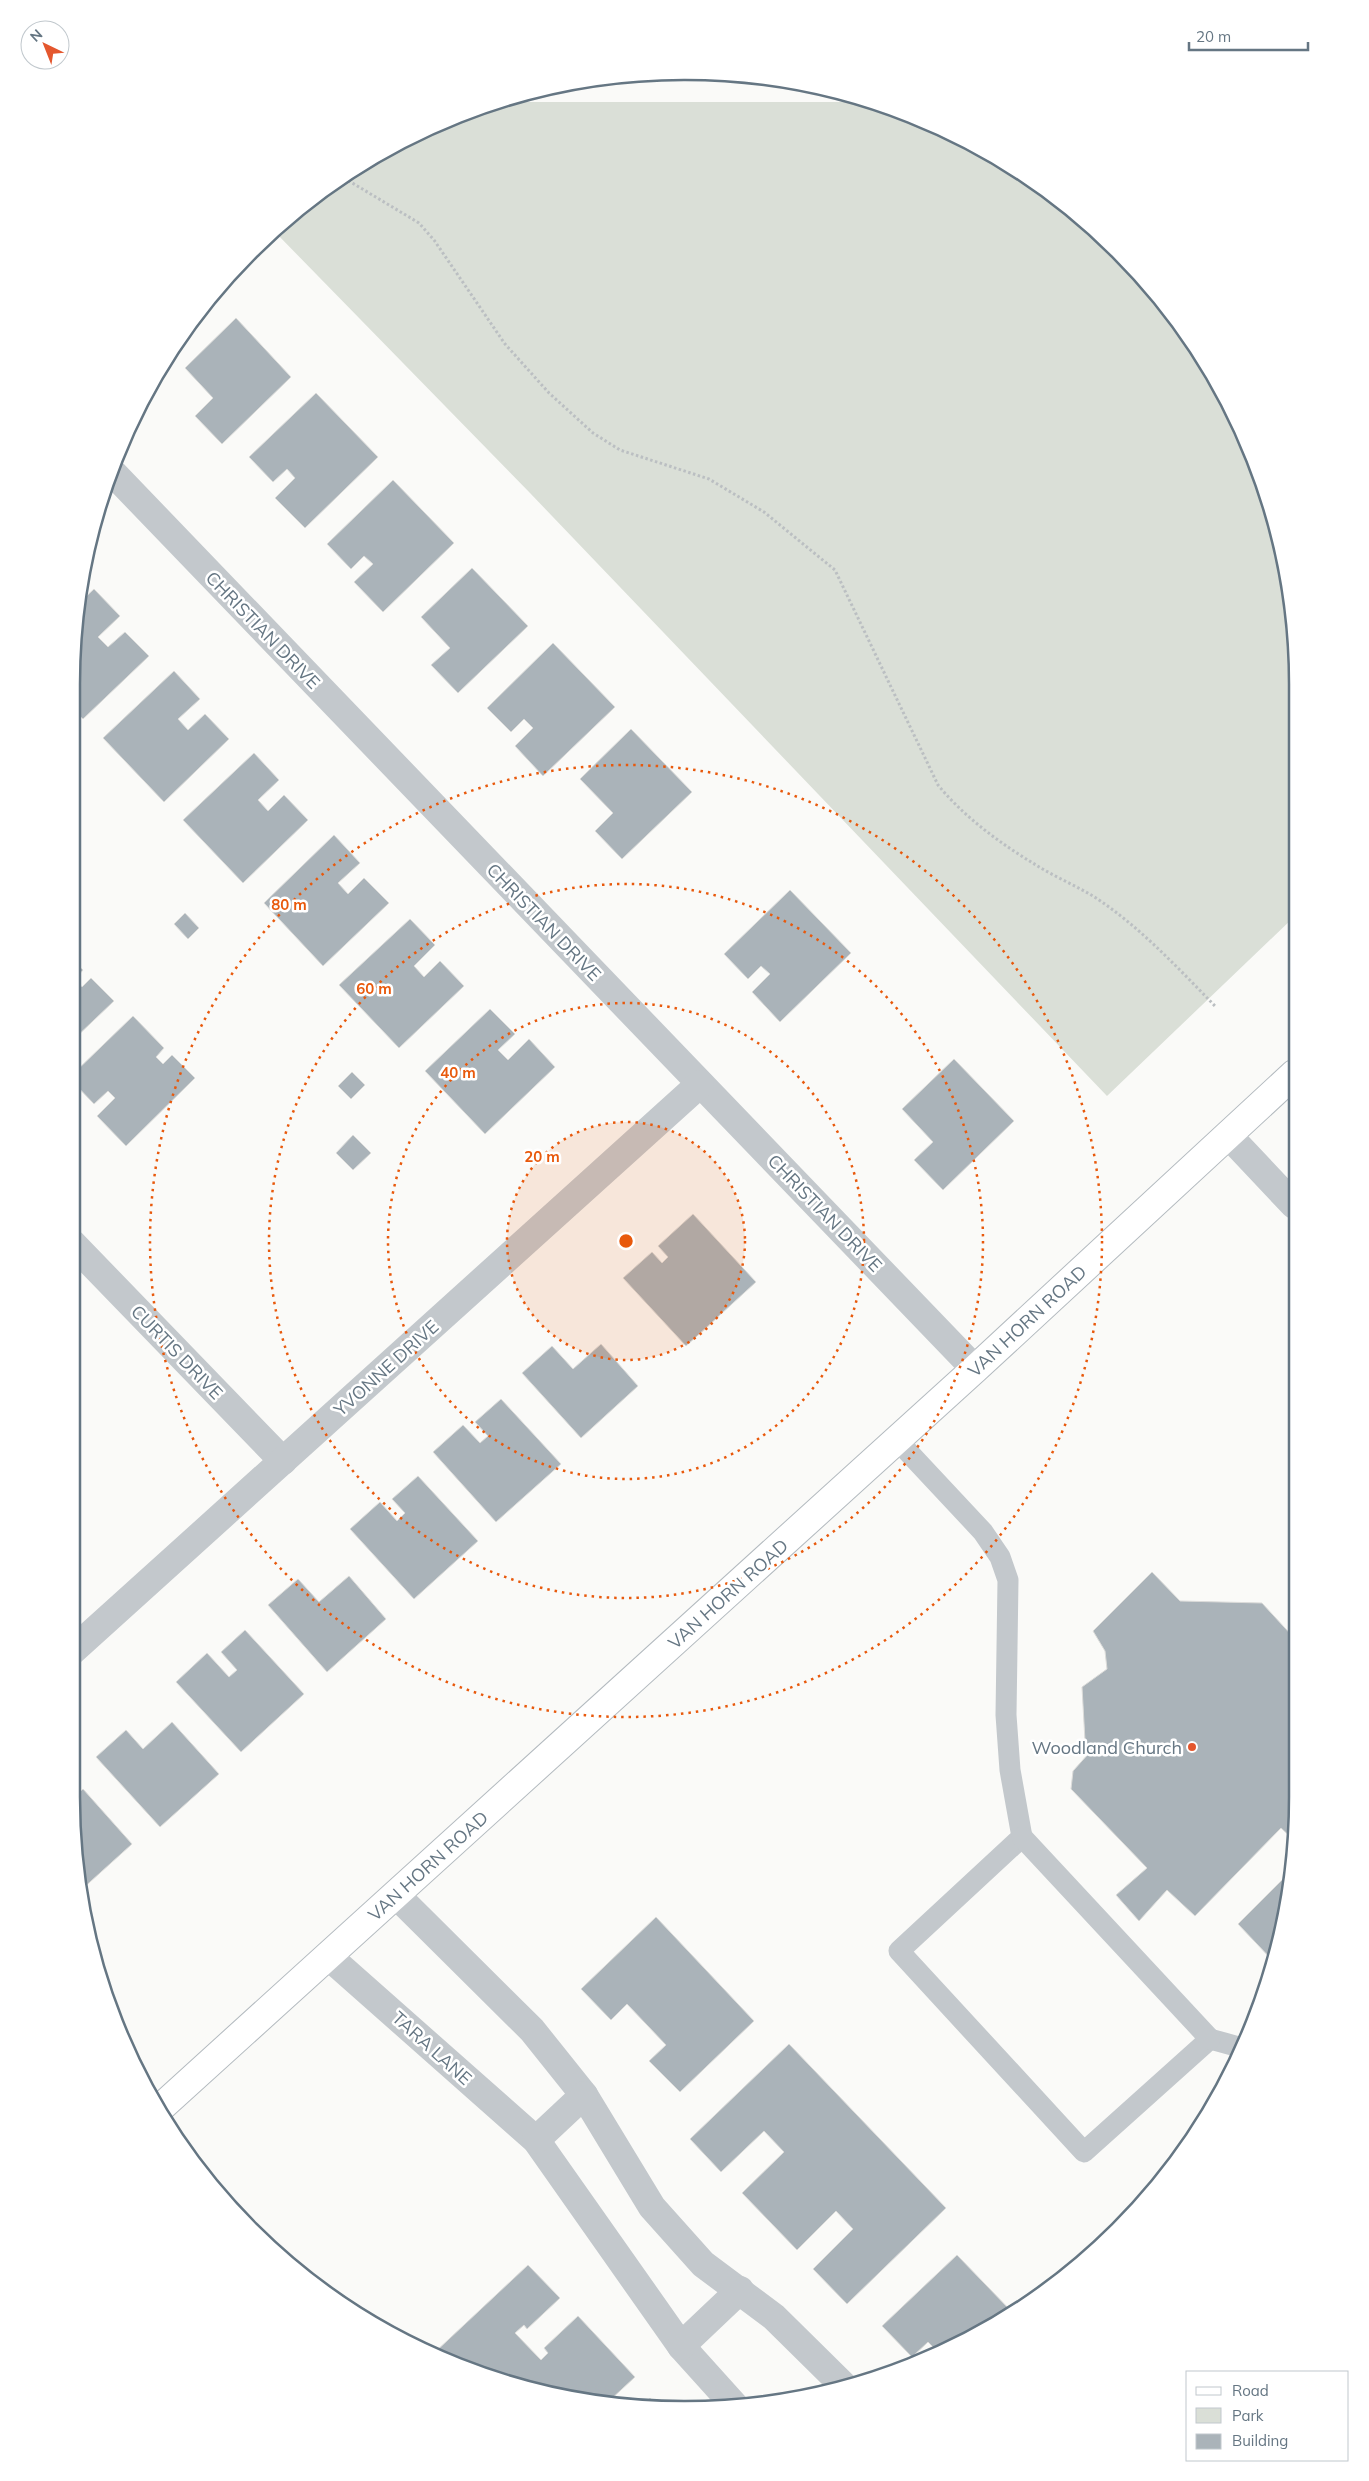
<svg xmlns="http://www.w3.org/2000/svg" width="1369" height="2481" viewBox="0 0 1369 2481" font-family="Mulish,sans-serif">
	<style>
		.green { fill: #dadfd7 }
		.building { fill: #aab3b9; stroke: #dcdcda }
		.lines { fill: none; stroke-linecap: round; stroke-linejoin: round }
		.secondary-casing { stroke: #b3babf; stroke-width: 30 }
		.path { stroke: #bbbfc2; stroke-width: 3; stroke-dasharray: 2.5 2.5; stroke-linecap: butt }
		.service { stroke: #c3c8cc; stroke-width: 21 }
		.minor { stroke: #c3c8cc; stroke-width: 28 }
		.secondary { stroke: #fff; stroke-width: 28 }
		.ring { fill: none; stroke: #e8590c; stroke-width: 2.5; stroke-dasharray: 2.5 5 }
		.poi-dot { fill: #e4572e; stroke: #fff; stroke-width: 2 }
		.labels { text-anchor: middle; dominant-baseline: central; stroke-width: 5; stroke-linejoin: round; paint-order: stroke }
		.street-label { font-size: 18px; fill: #657683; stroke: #fff }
		.poi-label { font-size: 18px; fill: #657683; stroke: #fff; text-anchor: end }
		.rim { fill: none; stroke: #657683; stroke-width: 2.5 }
		.centre { fill: #e8590c; stroke: #fff; stroke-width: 2.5 }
		.ring-label { font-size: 15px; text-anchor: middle; font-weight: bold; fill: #e8590c; stroke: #fff; stroke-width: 5; stroke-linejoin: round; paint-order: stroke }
	</style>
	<rect width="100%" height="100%" fill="#fafaf8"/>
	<path class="green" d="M500,102H872L881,104L991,153L1089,224L1194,344L1265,487L1293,605L1294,917L1107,1096L530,493L275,232L311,198L413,135Z"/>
	<g class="building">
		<path d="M236,318L291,377L222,444L195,416L213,398L185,368Z"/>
		<path d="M316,393L378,457L305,528L275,498L295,478L287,469L273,482L249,457Z"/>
		<path d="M393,480L454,543L383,612L354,582L373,564L364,556L351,569L327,544Z"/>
		<path d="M472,568L528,626L458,693L431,665L450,648L421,617Z"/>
		<path d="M94,589L120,616L98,637L108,647L125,632L149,656L83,719L72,708L73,645L79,603Z"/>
		<path d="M553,643L615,707L543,776L515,746L533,728L524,719L511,732L487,708Z"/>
		<path d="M174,671L200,699L178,719L188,730L205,714L229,739L164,802L103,738Z"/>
		<path d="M631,729L692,792L622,859L595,831L613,813L580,779Z"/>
		<path d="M254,753L279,780L258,800L268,811L284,795L308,820L243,883L183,820Z"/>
		<path d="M334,835L360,863L338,883L348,894L364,878L389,903L323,966L264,903Z"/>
		<path d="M790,890L851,953L780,1022L752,992L770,974L761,966L748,979L724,954Z"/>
		<path d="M185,913L199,928L188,939L174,924Z"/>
		<path d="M410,919L435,945L414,966L424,977L440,961L464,986L399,1048L339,985Z"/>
		<path d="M72,959L83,970L75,979L82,987L91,978L114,1001L72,1041Z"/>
		<path d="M490,1009L515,1034L498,1050L508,1060L529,1039L555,1067L485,1134L425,1071Z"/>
		<path d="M133,1016L164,1048L156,1057L163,1064L172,1055L195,1078L126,1146L97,1116L115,1098L108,1091L94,1104L72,1081V1075Z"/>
		<path d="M954,1059L1014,1121L943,1190L914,1160L933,1142L902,1109Z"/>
		<path d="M352,1072L365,1085L351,1099L338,1086Z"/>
		<path d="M353,1135L371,1153L353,1170L336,1153Z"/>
		<path d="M693,1214L756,1282L686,1346L623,1278L652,1252L662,1263L668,1257L658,1246Z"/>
		<path d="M601,1344L638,1386L581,1438L522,1373L552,1346L573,1369Z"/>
		<path d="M501,1399L561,1464L496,1522L433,1452L463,1425L480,1443L488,1436L475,1422Z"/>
		<path d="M418,1476L478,1541L414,1599L350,1529L380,1502L397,1521L405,1513L392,1499Z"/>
		<path d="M1152,1572L1180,1601L1262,1603L1296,1640V1842L1281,1828L1195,1916L1167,1890L1139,1921L1116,1895L1147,1868L1071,1789L1073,1771L1090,1752L1085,1741L1082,1687L1107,1669L1105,1651L1093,1631Z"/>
		<path d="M349,1576L386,1619L327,1672L268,1605L298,1579L319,1602Z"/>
		<path d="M245,1630L304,1694L241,1752L176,1682L207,1653L229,1677L237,1670L221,1652Z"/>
		<path d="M172,1722L219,1774L160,1827L96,1757L126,1730L143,1749Z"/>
		<path d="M83,1789L132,1844L80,1891L72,1800Z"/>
		<path d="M1291,1871L1277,1955L1274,1962L1238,1924Z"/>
		<path d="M656,1917L754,2021L680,2092L649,2061L666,2045L627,2004L611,2020L581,1989Z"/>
		<path d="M789,2044L946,2208L847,2304L813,2269L853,2229L836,2211L797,2250L742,2193L784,2152L764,2131L721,2172L690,2139Z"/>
		<path d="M957,2255L1013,2313L939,2353L928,2342L912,2357L882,2326Z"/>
		<path d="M528,2265L560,2298L527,2329L524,2325L515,2333L541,2360L548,2353L544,2348L578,2316L635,2377L608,2402L526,2389L450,2363L433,2354Z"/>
		<path d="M650,2398L660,2408H640Z"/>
	</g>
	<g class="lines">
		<defs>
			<path id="secondary" d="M158,2110L975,1369L1294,1074"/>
		</defs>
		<use href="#secondary" class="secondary-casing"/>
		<path class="path" d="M344,178L419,223L434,240L505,344L549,393L593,433L620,450L709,479L764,512L835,570L938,785C964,817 1001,844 1036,865C1055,877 1077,886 1096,898C1140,927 1178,968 1215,1006"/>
		<g class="service">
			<path d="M897,1440L983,1532L1000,1557L1008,1580L1006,1715L1010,1770L1022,1837L899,1951L1084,2152L1210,2039L1239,2047"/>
			<path d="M1022,1837L1210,2039"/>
		</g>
		<g class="minor">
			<path d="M114,474L975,1369"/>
			<path d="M1228,1135L1294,1205"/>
			<path d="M72,1243L283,1461"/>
			<path d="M71,1652L700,1084"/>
			<path d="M396,1895L532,2030L584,2095L652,2207L703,2264L774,2317L846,2388"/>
			<path d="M328,1956L536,2140L681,2346L736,2407"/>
			<path d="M536,2140L584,2095"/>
			<path d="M681,2346L740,2290"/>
		</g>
		<use href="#secondary" class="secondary"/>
	</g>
	<circle cx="626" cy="1241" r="119" fill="#e8590c" fill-opacity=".12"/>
	<g class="ring">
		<circle cx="626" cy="1241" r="119"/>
		<circle cx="626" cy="1241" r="238"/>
		<circle cx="626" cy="1241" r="357"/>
		<circle cx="626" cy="1241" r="476"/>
	</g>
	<circle class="poi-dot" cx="1192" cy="1747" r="5"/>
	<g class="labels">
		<g class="street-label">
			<text transform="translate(263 630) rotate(46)">CHRISTIAN DRIVE</text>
			<text transform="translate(544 922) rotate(46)">CHRISTIAN DRIVE</text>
			<text transform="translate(825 1213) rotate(46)">CHRISTIAN DRIVE</text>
			<text transform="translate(1027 1321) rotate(-43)">VAN HORN ROAD</text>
			<text transform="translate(177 1352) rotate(46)">CURTIS DRIVE</text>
			<text transform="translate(386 1368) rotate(-42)">YVONNE DRIVE</text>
			<text transform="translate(728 1594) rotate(-42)">VAN HORN ROAD</text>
			<text transform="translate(428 1866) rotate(-42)">VAN HORN ROAD</text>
			<text transform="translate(432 2048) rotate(42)">TARA LANE</text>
		</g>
		<g class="poi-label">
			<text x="1182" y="1747">Woodland Church</text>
		</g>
	</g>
	<path d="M0 0H1369V2481H0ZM684 80H685A604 604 0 0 1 1289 684V1797A604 604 0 0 1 685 2401H684A604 604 0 0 1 80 1797V684A604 604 0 0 1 684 80Z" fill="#fff" fill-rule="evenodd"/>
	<path class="rim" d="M684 80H685A604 604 0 0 1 1289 684V1797A604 604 0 0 1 685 2401H684A604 604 0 0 1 80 1797V684A604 604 0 0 1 684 80Z"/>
	<circle cx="626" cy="1241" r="8" class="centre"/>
	<g class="ring-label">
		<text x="289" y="910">80 m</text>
		<text x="374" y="994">60 m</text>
		<text x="458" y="1078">40 m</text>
		<text x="542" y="1162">20 m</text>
	</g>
	<rect x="1186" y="2371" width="162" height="90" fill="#ffffff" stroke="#c1c8cd"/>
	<rect x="1196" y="2387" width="25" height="8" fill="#ffffff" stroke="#c1c8cd"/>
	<text x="1232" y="2396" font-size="15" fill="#657683">Road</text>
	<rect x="1196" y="2408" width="25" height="15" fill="#dadfd7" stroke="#c1c8cd"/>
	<text x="1232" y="2421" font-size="15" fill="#657683">Park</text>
	<rect x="1196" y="2434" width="25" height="15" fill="#aab3b9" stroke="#c1c8cd"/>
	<text x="1232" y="2446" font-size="15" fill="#657683">Building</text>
	<g transform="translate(45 45) rotate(317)"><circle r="24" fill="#ffffff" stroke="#c1c8cd"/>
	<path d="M0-4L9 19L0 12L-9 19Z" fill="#e4572e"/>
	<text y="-8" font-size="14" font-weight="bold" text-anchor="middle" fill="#657683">N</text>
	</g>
	<path d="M1189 42v8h119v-8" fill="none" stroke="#657683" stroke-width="2.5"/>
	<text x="1196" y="42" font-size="15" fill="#657683" stroke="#ffffff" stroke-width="4" paint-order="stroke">20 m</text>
</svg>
